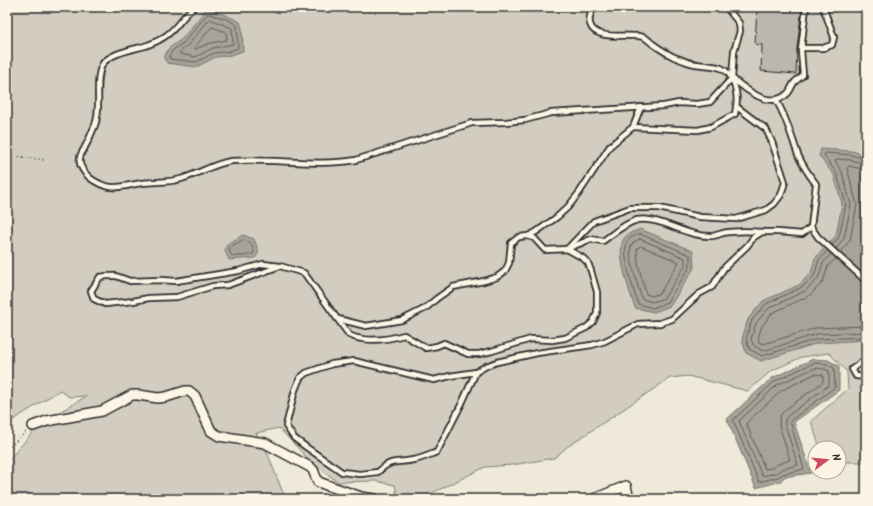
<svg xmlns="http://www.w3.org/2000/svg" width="873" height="506" viewBox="0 0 873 506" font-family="Kalam,sans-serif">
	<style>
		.green { fill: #d2cdc0; stroke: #7e7c76 }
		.water { fill: #a6a399; stroke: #75736d }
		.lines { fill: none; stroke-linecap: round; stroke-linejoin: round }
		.shore { stroke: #5c5b57; stroke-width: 1 }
		.building { fill: #bcb7ac; stroke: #2b2b2b }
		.service-casing { stroke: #2b2b2b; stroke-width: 8 }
		.minor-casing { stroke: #2b2b2b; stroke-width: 12 }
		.path { stroke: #2b2b2b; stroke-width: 1.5; stroke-dasharray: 1 3; stroke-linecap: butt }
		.service { stroke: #fcf5e5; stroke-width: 4.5 }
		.minor { stroke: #fcf5e5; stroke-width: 9 }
	</style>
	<rect width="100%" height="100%" fill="#efe9da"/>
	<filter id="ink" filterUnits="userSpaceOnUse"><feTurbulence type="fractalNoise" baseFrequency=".025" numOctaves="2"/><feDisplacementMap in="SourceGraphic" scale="8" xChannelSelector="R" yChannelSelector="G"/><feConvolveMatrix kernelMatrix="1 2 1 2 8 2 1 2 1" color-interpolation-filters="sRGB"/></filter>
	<g filter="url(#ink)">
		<path class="green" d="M7,7H866V462H839V448H820L811,421L848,389L847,372L829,353L802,357L771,371L748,391L688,376L670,378L567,447L554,458L512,465L485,467L420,499H398L395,485L376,481L338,482L310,461L279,428L256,433L263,442L283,493L294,499H7V463L13,455L42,422L87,396L69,397L60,390L7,424Z"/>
		<g class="water">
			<path d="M207,8L228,16L240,22L242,28L243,51L231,55L216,57L196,67L167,63L164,58L168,49L182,39Z"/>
			<path d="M821,149L852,151L866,155V340L818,343L761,361L746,353L742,339L748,319L763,301L799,285L811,273L815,258L836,236L842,204L834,175L819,156Z"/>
			<path d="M640,229L693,251L694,268L670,306L654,312L635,308C630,292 614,250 625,237C628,233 636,231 640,229Z"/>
			<path d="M243,235L254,239L259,252L255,258L229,260L225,251L227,244Z"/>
			<path d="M813,359L828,360L839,366V390L794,422L811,473L784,477L781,481L756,488L727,419L772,378Z"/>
		</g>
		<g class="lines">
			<g class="shore">
				<path d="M208,14L227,19L237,25L238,48L230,51L214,53L196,62L170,59L169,57L172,51L184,42Z"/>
				<path d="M210,19L232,28L233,44L213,48L195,57L180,54V52L188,45Z"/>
				<path d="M212,27L226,32L227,40L211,43L195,49V47Z"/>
				<path d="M640,234L690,255V267L667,302L653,308L638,304C634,291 619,250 629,239C631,237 637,235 640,234Z"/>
				<path d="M640,239L685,258V266L664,298L653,302L642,299C639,289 626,252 632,244C634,242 637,240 640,239Z"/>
				<path d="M244,240L251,243L254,251L253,254L242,256H232L229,251L230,247Z"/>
				<path d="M832,245L839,237L846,204L837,174L824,155L826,153L851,155L866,159"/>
				<path d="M641,246L679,262L660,293L652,296L646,294L638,264L637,249Z"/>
				<path d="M836,249L844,238L851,205L842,172L835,161L837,159L851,160L866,164"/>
				<path d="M828,250L819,260L814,276L802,287L766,304L752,320L746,339L749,349L762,356L817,339L866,337"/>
				<path d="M840,253L850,240L857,205L847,168L849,166L866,170"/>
				<path d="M831,254L823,263L818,279L805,291L769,308L756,323L751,339L754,346L763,351L817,334L866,332"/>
				<path d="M836,258L828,266L823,282L809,296L772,313L762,326L758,338L759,342L763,344L816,328L866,326"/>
				<path d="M814,363L827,364L834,368L835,387L790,421L804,469L783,474L778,477L759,482L733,420L775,381Z"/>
				<path d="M815,368L825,369L829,371V385L789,415L785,419V425L798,465L782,469L776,473L762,476L739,421L777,385Z"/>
				<path d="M815,374L823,375V382L785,410L780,416L779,425L790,460L778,464L772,468L765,469L746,423L781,391Z"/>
			</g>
		</g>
		<path class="building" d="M757,7H802L797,48L796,74L761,71L762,45L755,44Z"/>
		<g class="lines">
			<defs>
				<g id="service">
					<path d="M194,7C183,15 176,30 164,37C160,40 153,43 148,45C136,49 108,53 102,65C94,81 102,109 95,125C92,132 89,140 85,147C84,150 80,154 80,158C78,165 85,174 90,178C111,193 120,186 142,183C155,181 168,183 181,179C199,174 214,163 232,161C273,158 315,167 356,160L472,123L505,122L525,120L551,113L664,106L679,103L697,104L710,102L732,78C745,89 770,110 787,94C790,92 791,87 794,83C796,80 800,78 803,75L801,50L806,7"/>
					<path d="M594,7C591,13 588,18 590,24C595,42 630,33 643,37C647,38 650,42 653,44C660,49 666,53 674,57C680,59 686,62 691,63C711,68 726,61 734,84C738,95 737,103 735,114L711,127L698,130L633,127"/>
					<path d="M726,7L739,23L740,31L734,51L732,78"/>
					<path d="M801,48H823L832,45L834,37L823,7"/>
					<path d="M776,100C787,118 791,135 798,155C803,166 809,175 816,184L811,227L818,237L866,281"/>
					<path d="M569,248L591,239L603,241C613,234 625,223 637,220C660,216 686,237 711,236C717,236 723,232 729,232C740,231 751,231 762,232"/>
					<path d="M567,249L594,221L630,208H659L700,217L736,219L766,210L774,204L781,195L785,182L772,142L766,129L737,107"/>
					<path d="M280,266L228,285L213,286L177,297L149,298L133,301L105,304L94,299L91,291L100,277L107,276H116L130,281L161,280L176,281L238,271L263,264L280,266L304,273L349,335C366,343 386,340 404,335L426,348L437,346L444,343L468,354H479L492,351L531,339L552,340L565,338L586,328L593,322L597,313V292L591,271L588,263L583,258L567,249L545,250L534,238L528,236"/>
					<path d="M338,319L366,326L402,320L426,308L436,299L453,287L484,281L497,277L505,271L509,263L511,243L519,237L528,236L536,232L557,217L568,207L579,193L610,146L633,127L641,107"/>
					<path d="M866,359L852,369L856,376L866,377"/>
					<path d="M476,372L450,376L434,380L354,361L332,364L306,373L300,378L295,390L286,426L294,438L306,447L342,472L360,474L378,472C392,458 396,464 413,460C421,459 429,455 437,452L462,403L476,372L486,366L497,362L537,353L592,345L605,341L638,324L660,323L672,319L699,294L712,287L724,268L747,246L754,237L762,232H778L802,234L811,227"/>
				</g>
				<g id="minor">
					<path d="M33,426L47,421L102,411L132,395H138L158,398L166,397L185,391H189L195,396L211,431L219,436L265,443L310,467L313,470L318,482L361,497L375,499"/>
					<path d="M594,499L626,486L629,499"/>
				</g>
			</defs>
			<use href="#service" class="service-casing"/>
			<use href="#minor" class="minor-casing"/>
			<g class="path">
				<path d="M7,154L15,156L45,160"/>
				<path d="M7,449L26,432"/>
			</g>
			<use href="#service" class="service"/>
			<use href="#minor" class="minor"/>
		</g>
	</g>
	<rect width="873" height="506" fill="none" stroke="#fcf5e5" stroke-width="24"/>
	<rect x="12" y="12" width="849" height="482" fill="none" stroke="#2b2b2b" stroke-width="1.5" filter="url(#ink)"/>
	<g transform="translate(827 460) rotate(74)"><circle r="19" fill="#fcf5e5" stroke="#a8a49b"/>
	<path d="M0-3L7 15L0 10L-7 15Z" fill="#d1495b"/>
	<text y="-6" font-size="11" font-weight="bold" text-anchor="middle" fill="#2b2b2b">N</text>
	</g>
</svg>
